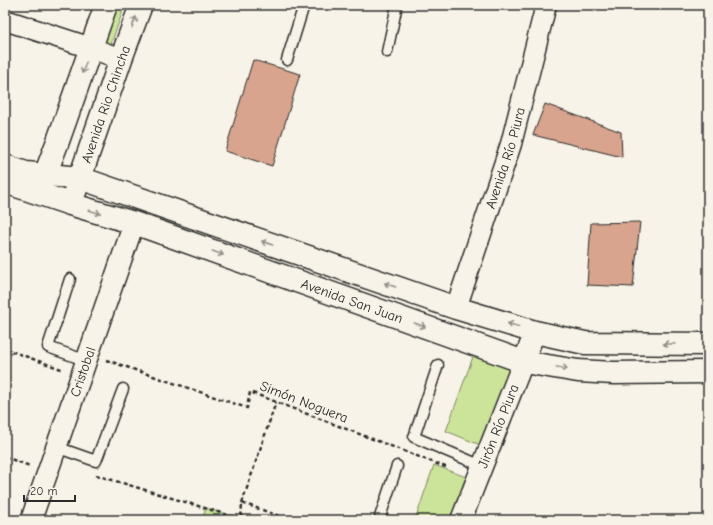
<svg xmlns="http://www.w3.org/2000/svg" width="713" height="525" viewBox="0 0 713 525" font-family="'Comic Neue',sans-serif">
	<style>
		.green { fill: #cbe49a; stroke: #7b8862 }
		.building { fill: #d8a48d; stroke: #2b2b2b }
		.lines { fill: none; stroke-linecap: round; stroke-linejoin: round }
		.lane-casing { stroke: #2b2b2b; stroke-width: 13 }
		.street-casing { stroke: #2b2b2b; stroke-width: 23 }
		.secondary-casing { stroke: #2b2b2b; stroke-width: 25 }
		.path { stroke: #2b2b2b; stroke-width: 2.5; stroke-dasharray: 4 3; stroke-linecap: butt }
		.lane { stroke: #f7f3e8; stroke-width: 10 }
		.street { stroke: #f7f3e8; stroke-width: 20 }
		.secondary { stroke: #f7f3e8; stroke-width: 22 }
		.oneway { stroke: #918f8a }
		.labels { text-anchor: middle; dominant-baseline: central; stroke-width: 3.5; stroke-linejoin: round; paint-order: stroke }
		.street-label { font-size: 14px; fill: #2b2b2b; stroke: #f7f3e8 }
	</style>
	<rect width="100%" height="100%" fill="#f7f3e8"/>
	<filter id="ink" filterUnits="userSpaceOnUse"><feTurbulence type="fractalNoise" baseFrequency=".025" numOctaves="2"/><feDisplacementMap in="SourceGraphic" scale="8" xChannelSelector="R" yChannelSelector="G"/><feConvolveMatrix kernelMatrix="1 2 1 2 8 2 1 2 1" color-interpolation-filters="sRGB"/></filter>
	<g filter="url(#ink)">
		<g class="green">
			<path d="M115,5H125L111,44L102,41Z"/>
			<path d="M474,354L511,370L480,445L446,431Z"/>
			<path d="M434,465L466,477L450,520H415Z"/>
			<path d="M206,508L241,519V520H202Z"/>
		</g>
		<g class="building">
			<path d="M253,60L300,74L272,166L225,151Z"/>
			<path d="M545,104L621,132L622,157L533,135Z"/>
			<path d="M640,222L633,287L587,285L591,223Z"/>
		</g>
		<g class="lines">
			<defs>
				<g id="lane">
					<path d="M387,52L397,5"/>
					<path d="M287,60L304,5"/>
					<path d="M70,279L48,347L87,361"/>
					<path d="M438,365L414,437L482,466"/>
					<path d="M56,447L96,461L123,389"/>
					<path d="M379,520L397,466"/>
				</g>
				<g id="street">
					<path d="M5,20L91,48L121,59"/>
					<path id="s1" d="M456,308L511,144L546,5"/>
					<path id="s2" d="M31,520L134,223"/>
					<path id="s3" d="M461,520L535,332"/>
				</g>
				<g id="secondary">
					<path d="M5,166L26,173L80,178L456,308L535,332L585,343L708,344"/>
					<path id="s4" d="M5,182L70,204L134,223L524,362L578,371L614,373L708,372"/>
					<path d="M40,188L58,141L106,5"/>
					<path id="s5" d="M75,192L121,59L141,5"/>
				</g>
			</defs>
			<use href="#lane" class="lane-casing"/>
			<use href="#street" class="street-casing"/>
			<use href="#secondary" class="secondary-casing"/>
			<g class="path">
				<path d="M5,349L64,370"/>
				<path d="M106,360L247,408L250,392L448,468"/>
				<path d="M5,457L30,466"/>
				<path d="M96,475L241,519L242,503L291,520"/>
				<path d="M242,503L276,402"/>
			</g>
			<use href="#lane" class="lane"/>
			<use href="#street" class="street"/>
			<use href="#secondary" class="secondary"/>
		</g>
		<defs><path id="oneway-shaft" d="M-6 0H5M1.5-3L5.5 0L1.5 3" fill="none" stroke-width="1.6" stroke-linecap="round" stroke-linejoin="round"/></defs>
		<g class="oneway">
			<use href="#oneway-shaft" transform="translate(134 22) rotate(-70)"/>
			<use href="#oneway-shaft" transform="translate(84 68) rotate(110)"/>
			<use href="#oneway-shaft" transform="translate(95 212) rotate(17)"/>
			<use href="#oneway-shaft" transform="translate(267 243) rotate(-161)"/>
			<use href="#oneway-shaft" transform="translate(218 253) rotate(20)"/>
			<use href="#oneway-shaft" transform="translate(390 285) rotate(-161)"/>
			<use href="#oneway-shaft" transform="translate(420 325) rotate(20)"/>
			<use href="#oneway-shaft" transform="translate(513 325) rotate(-163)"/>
			<use href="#oneway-shaft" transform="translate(669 344) rotate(-180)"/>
			<use href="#oneway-shaft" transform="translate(562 368) rotate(9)"/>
		</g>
	</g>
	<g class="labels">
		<g class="street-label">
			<text stroke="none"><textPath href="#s5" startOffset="93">Avenida Rio Chincha</textPath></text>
			<text stroke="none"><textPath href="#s1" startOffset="158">Avenida Río Piura</textPath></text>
			<text stroke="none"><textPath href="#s4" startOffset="367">Avenida San Juan</textPath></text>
			<text stroke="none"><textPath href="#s2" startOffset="157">Cristobal</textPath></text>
			<text transform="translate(304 402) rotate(21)">Simón Noguera</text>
			<text stroke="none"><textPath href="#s3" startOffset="101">Jirón Río Piura</textPath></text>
		</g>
	</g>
	<rect width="713" height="525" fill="none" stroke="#f7f3e8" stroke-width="20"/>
	<rect x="10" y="10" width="693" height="505" fill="none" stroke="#2b2b2b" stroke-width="1.5" filter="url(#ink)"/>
	<path d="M24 495v6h51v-6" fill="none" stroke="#2b2b2b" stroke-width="2"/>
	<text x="30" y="495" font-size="12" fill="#2b2b2b" stroke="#f7f3e8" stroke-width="3" paint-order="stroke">20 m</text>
</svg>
